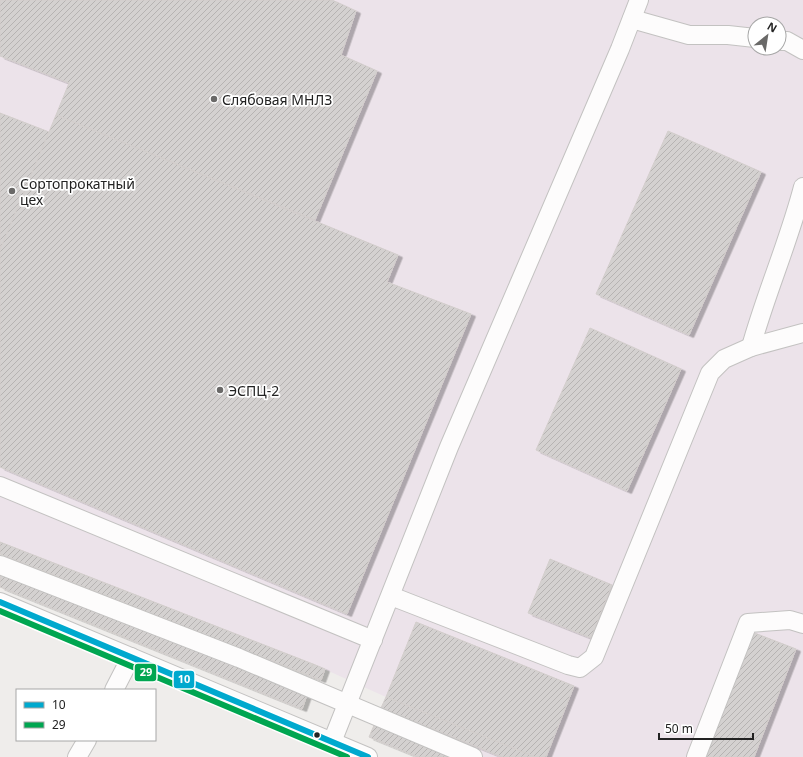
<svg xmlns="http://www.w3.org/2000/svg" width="803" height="757" viewBox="0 0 803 757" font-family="'Noto Sans',sans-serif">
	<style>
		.industrial { fill: #ece3ea; fill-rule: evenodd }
		.building { fill: url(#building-hatch); stroke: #d3cecc; filter: url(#shadow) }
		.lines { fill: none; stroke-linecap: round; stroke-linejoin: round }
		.minor-casing { stroke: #c3c2c1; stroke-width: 20 }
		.minor { stroke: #fdfcfc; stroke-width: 18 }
		.bus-1-casing { stroke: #fff; stroke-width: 9 }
		.bus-2-casing { stroke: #fff; stroke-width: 9 }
		.bus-1 { stroke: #00a9ce; stroke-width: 6 }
		.bus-2 { stroke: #00a651; stroke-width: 6 }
		.poi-dot { fill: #6a6968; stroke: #fff; stroke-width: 1.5 }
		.bus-dot { fill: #222; stroke: #fff; stroke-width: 1.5 }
		.labels { text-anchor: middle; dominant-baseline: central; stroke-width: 3.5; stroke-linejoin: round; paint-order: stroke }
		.poi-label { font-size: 14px; fill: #222; stroke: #fff; text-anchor: start }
		.line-badge { stroke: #fff; stroke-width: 1.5 }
		.badge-label { font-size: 11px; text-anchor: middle; font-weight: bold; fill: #fff }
	</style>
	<defs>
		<pattern id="building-hatch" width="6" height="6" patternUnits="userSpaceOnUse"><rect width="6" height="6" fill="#d4d1d0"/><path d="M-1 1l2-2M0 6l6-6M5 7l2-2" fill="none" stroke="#b6b3b2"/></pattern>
		<filter id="shadow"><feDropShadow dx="4.5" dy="2.5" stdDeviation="0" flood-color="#0004"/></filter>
	</defs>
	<rect width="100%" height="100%" fill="#efedeb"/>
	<path class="industrial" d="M0,0H803V757H418L369,737L386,697L313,664L0,542ZM755,24H779V48H755Z"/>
	<g class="building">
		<path d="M0,0H332L356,11L341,55L377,71L315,220L56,115L69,83L0,56Z"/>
		<path d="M0,113L49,132L0,250Z"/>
		<path d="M56,115L398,255L387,282L471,314L347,614L0,467V250Z"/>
		<path d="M668,131L761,172L689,335L596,294Z"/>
		<path d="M590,328L681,369L627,491L536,450Z"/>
		<path d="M0,542L313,664L308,675L0,554Z"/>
		<path d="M550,559L612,585L591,638L528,613Z"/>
		<path d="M0,571L307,695L302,709L0,587Z"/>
		<path d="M416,622L574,686L546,757H535L386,697Z"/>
		<path d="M752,632L796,649L754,757H704Z"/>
		<path d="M313,664L325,669L321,680L308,675Z"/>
		<path d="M386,697L535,757H502L381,708Z"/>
		<path d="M375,723L456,757H418L369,737Z"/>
	</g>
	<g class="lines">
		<defs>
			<g id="minor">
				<path d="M632,19L689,35H728L755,38"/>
				<path d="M779,41H787L803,50"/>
				<path d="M751,347C766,293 789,241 803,187"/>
				<path d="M0,486L373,640"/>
				<path d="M0,565L239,658L473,757"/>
				<path d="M391,596L568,665L580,668L594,657L710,373L724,359L751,347L803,333"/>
				<path d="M0,602L368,757"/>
				<path d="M114,690L131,657"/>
				<path d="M332,742L449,447L620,49L639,0"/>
				<path d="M77,757L87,740"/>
				<path d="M696,757L748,623L790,620L803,624"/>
			</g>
		</defs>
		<use href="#minor" class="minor-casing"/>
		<use href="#minor" class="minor"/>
		<defs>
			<path id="bus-1" d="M0,602L368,757"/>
			<path id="bus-2" d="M0,611L347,757"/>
		</defs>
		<use href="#bus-1" class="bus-1-casing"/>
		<use href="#bus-2" class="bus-2-casing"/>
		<use href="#bus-1" class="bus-1"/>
		<use href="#bus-2" class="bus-2"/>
	</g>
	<g class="poi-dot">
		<circle cx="214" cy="99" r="4"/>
		<circle cx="12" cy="191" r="4"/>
		<circle cx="220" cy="390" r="4"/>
	</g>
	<circle class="bus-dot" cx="317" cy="735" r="3.5"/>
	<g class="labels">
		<g class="poi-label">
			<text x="222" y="99">Слябовая МНЛЗ</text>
			<text x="20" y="183">Сортопрокатный<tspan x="20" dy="16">цех</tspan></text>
			<text x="228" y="390">ЭСПЦ-2</text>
		</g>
	</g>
	<g class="line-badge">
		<rect x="134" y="663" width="23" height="19" rx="4" fill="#00a651"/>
		<rect x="173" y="670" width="22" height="19" rx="4" fill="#00a9ce"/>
	</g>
	<g class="badge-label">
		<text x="146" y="676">29</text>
		<text x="184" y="683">10</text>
	</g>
	<rect x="16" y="689" width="140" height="52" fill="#ffffff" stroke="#a7a7a7"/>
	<rect x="24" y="702" width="20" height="6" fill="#00a9ce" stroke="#a7a7a7"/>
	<text x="52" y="709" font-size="12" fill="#222222">10</text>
	<rect x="24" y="722" width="20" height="6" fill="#00a651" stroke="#a7a7a7"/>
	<text x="52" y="729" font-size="12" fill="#222222">29</text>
	<g transform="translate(767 36) rotate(30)"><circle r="19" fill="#ffffff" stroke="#a7a7a7"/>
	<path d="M0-3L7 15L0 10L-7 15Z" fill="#6a6968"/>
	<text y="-6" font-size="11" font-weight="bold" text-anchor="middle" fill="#222222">N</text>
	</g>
	<path d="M659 733v6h94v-6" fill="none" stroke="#222222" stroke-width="2"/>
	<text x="665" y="733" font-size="12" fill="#222222" stroke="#ffffff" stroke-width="3" paint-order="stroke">50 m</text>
</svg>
